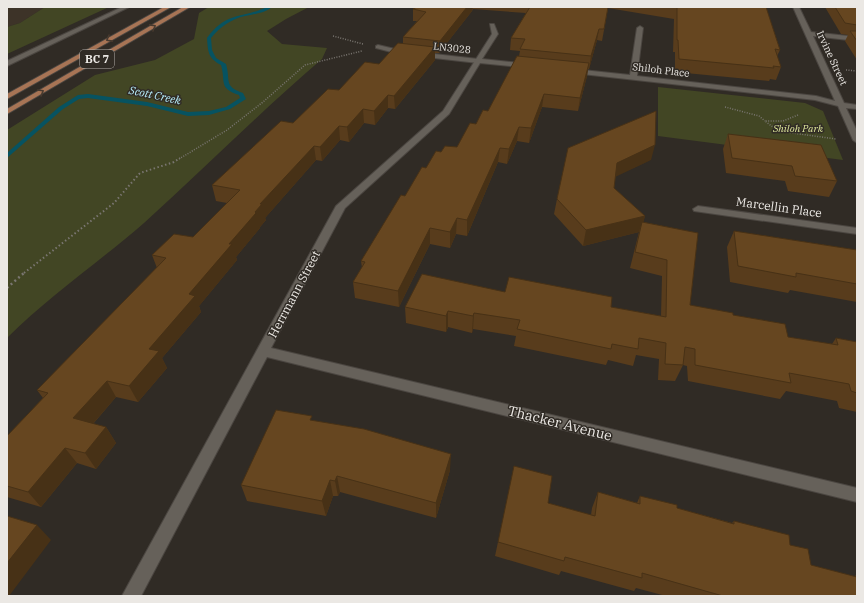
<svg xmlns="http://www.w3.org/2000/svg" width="864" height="603" viewBox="0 0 864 603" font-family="'IBM Plex Serif',serif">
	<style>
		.built { fill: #3d3328 }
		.green { fill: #424624 }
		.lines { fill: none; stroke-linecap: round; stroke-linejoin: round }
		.stream { fill: #075361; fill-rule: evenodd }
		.lane-casing { stroke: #4b4641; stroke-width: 2 }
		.street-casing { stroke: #4b4641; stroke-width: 2 }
		.primary-casing { stroke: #4b4641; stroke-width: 2 }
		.path-far2 { stroke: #7a7671; stroke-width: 1.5; stroke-dasharray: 1 1.5; stroke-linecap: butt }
		.path-far1 { stroke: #7a7671; stroke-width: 2; stroke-dasharray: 1.5 2.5; stroke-linecap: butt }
		.path { stroke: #7a7671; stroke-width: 2.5; stroke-dasharray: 2 3; stroke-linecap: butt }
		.lane { fill: #66615a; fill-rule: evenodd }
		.street { fill: #66615a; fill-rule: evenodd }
		.primary { fill: #a77455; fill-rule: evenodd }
		.wall { fill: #583c1c }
		.shaded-wall { fill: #473116 }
		.building { fill: #664620; stroke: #473116 }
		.oneway { stroke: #483a2f }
		.labels { text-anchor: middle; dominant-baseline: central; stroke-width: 3; stroke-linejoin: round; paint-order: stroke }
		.far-street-label { font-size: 10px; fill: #ebe8e4; stroke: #302b25 }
		.far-park-label { font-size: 10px; font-style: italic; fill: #dfe89b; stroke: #302b25 }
		.shield { fill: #302b25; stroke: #b3afab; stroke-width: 1 }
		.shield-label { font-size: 11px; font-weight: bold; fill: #ebe8e4 }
		.far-water-label { font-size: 11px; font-style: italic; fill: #b7effd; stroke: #302b25 }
		.street-label { font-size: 12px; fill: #ebe8e4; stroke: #302b25 }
		.near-street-label { font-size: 14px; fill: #ebe8e4; stroke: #302b25 }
	</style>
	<rect width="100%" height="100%" fill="#302b25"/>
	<path class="built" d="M7,7H45L20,23L7,27Z"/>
	<g class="green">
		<path d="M45,7H109L7,54V27L20,23Z"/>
		<path d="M209,7H309L286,19L267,31L282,44L327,48L322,59C261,111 204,169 144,223C99,262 49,296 7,338V130L95,75L155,60L194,39L199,13Z"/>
		<path d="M658,87L805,103L823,111L843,160L658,136Z"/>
	</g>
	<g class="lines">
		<path class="stream" d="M267,7H272C265,13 254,14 245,16C231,19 220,27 211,38L212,50L216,58L226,64C231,81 223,86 243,93L246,99L230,109L209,115L188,116L147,106L88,98L79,99L63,109L7,158V153L59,107L78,95L88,94L147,102L188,112L209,111L226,107L240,98L239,95C218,88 226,82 221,65C208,58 208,52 207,38C227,11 242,19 267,7Z"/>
		<defs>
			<path id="lane" d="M378,45L399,50L478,59L481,61L478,63L399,54L376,48V46Z"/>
			<g id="street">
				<path d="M122,7H129L7,66V61Z"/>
				<path d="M793,7H799L811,32L857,37V41L813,36L844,103L857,105V109L846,108L857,131V143L853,140L838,106L815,100L573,73L570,71L573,69L630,75L637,28L640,26L643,28L637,76L816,96L835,101Z"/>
				<path d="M490,24H494L498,34L482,59L529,64L532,66L529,68L480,63L449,114L345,208L271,348L857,488V502L267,357L141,596H122L336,206L443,111L492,34Z"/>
				<path d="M698,206L857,228V234L694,211L693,209Z"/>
			</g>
			<g id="primary">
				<path d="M164,7H171L7,99V94Z"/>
				<path d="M183,7H190L7,114V109Z"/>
			</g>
		</defs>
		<use href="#lane" class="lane-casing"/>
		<use href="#street" class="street-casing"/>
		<use href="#primary" class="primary-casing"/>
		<g class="path-far2">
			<path d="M333,36L363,44"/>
			<path d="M846,70L857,71"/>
			<path d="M725,107L759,116L765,121"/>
			<path d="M798,115L783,121H765L778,131L836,139"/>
			<path d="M179,159L227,130L263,102L305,65L362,51"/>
		</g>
		<path class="path-far1" d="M24,273L114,203L140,173L174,162L180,158"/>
		<path class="path" d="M7,288L25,272"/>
		<use href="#lane" class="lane"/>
		<use href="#street" class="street"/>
		<use href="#primary" class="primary"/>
	</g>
	<g class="wall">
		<path d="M417,7H766L780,50L777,56L781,67L776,80L770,79L769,81L675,72V52H673L674,19L608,8L602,41L597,40L589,69H588L587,76L578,111L542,107L529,143L517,141L507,164L498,162L467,236L456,234L450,248L430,244L399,307L355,298L353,282L362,268L361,261L405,196L426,168L441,152L457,147L488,111L519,56L520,51L510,50L511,38L526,13L473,9L472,11L439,53H435V60L395,109L388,108L375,125L364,123L349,142L340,140L322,161L316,160L265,218L266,220L260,227V228L236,257L237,260L199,306L201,312L162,358L167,368L138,402L116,397L93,424L106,427L116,443L96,469L77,463L41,507L7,497V436L43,398L37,390L157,268L152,255L193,237L227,203L216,201L212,185L293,123L339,90L379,64L403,44V37L417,21H413V9Z"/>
		<path d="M825,7H857V60L845,41L848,35L841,34Z"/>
		<path d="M728,134L837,181L829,197L788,191L785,181L726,173L723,149Z"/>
		<path d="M651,160L615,176L614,188L645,216L643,222L698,233L690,305L733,315L788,337L832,344L836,338L857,342V412L839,408L837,401L786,391L780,399L688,381L687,366L683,365L675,381L658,380L659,359L636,355L633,366L608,360L606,365L514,346L516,336L473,329L472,333L448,327L446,332L406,323L405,307L505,292L611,307L661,316L662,276L630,268L639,232L583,246L554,214L557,199Z"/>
		<path d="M734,231L857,250V302L790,290L788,293L730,282L727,247Z"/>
		<path d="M313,421L450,470L436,518L340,492L338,496H333L326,516L247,501L241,485Z"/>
		<path d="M598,492L637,503L640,496L677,508L732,523L734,521L790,545L811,565L856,577L855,576L857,574V596H666L636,588L634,591L561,571L559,575L495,556L498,542L548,503L591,515L592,508Z"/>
	</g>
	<g class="shaded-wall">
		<path d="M467,7H473L472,11L439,53L440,41Z"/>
		<path d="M599,29L597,40L589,69L591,56Z"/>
		<path d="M435,47V60L395,109L394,96Z"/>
		<path d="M589,63L587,76L578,111L580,98Z"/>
		<path d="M544,94L542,107L529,143L531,128Z"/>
		<path d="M388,95V108L375,125L374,111Z"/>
		<path d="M363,109L364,123L349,142L347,127Z"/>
		<path d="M339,126L340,140L322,161L320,147Z"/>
		<path d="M519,127L517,141L507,164L509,149Z"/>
		<path d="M655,145L651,160L613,178L617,163Z"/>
		<path d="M314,146L316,160L265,218L266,220L260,227V228L236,257L237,260L199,306L201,312L162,358L167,368L138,402L129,386L149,349L189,294L229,244L255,212L260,204Z"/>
		<path d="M500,148L498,162L467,236V220Z"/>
		<path d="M645,216L641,232L642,222L639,232L583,246L586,230Z"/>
		<path d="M457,218L456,234L450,248V232Z"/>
		<path d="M430,228V244L399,307L398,291Z"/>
		<path d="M448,311V327L446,332V316Z"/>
		<path d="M474,313L473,329L472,333L473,316Z"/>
		<path d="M107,381L116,397L84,434L73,418Z"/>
		<path d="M106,427L116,443L96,469L85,453Z"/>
		<path d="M65,448L77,463L41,507L28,492Z"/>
		<path d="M451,454L450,470L436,518V503Z"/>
		<path d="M337,476L340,492L338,496L335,481Z"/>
		<path d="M330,480L333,496L326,516L322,501Z"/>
		<path d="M37,525L51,540L9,596H7V563Z"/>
	</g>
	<g class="building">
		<path d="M417,7H467L440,41L403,37L426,12L413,9Z"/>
		<path d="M530,7H608L604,29H599L591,56L520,49L525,39L511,38Z"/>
		<path d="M676,7H766L780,50L775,49L781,67L773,66L774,68L679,59L678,40H677V7Z"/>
		<path d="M835,7H857V25L845,23Z"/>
		<path d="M850,31H857V41Z"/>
		<path d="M398,43L435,47L394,96L388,95L374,111L363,109L347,127L339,126L320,147L314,146L260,204H262L255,212L256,213L229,244H232L189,294L195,296L149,349L159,351L129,386L107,381L73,418L106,427L85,453L65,448L28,492L7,486V436L48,393L37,390L166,258L152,255L174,234L193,237L240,190L212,185L281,121L293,123L328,89L339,90L365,62L379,64Z"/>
		<path d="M517,56L589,63L580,98L544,94L531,128L519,127L509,149L500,148L467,220L457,218L450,232L430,228L398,291L353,282L365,262L361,261L401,195L405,196L422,167L426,168L436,151L441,152L445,146L457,147L470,123L476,124L483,110L488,111Z"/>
		<path d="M656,111L655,145L617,163L614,188L645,216L586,230L557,199L568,148Z"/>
		<path d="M728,134L821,145L837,181L795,176L792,166L732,158Z"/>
		<path d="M642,222L698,233L690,305L733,313V315L785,324L788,337L838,345L836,338L857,342V393L851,391L849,384L789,373L791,383L695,365V349L685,347L683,365L665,364L666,343L639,338L638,349L612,344L611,349L517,329L520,320L474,313L473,316L448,311L446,316L405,307L422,274L505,292L509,277L612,297L611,307L666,317L667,260L635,252Z"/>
		<path d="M734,231L857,250V284L796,273V277L738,266Z"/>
		<path d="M276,410L312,416L310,420L364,429L451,454L436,503L337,476L335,481L330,480L322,501L241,485Z"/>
		<path d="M514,466L552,476L548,503L595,516L598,492L640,504V496L677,505V508L734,524V521L789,535L790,545L808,549L811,565L857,577V596H723L642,573V578L565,557L564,561L498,542Z"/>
		<path d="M7,516L37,525L7,563Z"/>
	</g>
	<defs><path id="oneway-chevron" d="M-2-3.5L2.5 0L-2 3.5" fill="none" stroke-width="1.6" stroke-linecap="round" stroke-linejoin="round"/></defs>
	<g class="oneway">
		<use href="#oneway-chevron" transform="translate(153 27) rotate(-29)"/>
		<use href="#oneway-chevron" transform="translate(109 39) rotate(151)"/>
		<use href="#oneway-chevron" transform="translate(41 92) rotate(-31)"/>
	</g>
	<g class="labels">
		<g class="far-street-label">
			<text transform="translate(452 48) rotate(6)">LN3028</text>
			<text transform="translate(832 58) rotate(65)">Irvine Street</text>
			<text transform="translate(661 70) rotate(7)">Shiloh Place</text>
		</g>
		<g class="far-park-label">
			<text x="798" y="128">Shiloh Park</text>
		</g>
		<rect class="shield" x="80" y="50" width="34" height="18" rx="3"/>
		<g class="shield-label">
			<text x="97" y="59">BC 7</text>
		</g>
		<g class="far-water-label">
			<text transform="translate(155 95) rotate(12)">Scott Creek</text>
		</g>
		<g class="street-label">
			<text transform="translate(779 207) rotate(8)">Marcellin Place</text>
			<text transform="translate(294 294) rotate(-62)">Herrmann Street</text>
		</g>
		<g class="near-street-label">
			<text transform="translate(560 423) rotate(14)">Thacker Avenue</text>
		</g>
	</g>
	<rect width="864" height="603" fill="none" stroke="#ebe8e4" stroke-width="16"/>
</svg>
